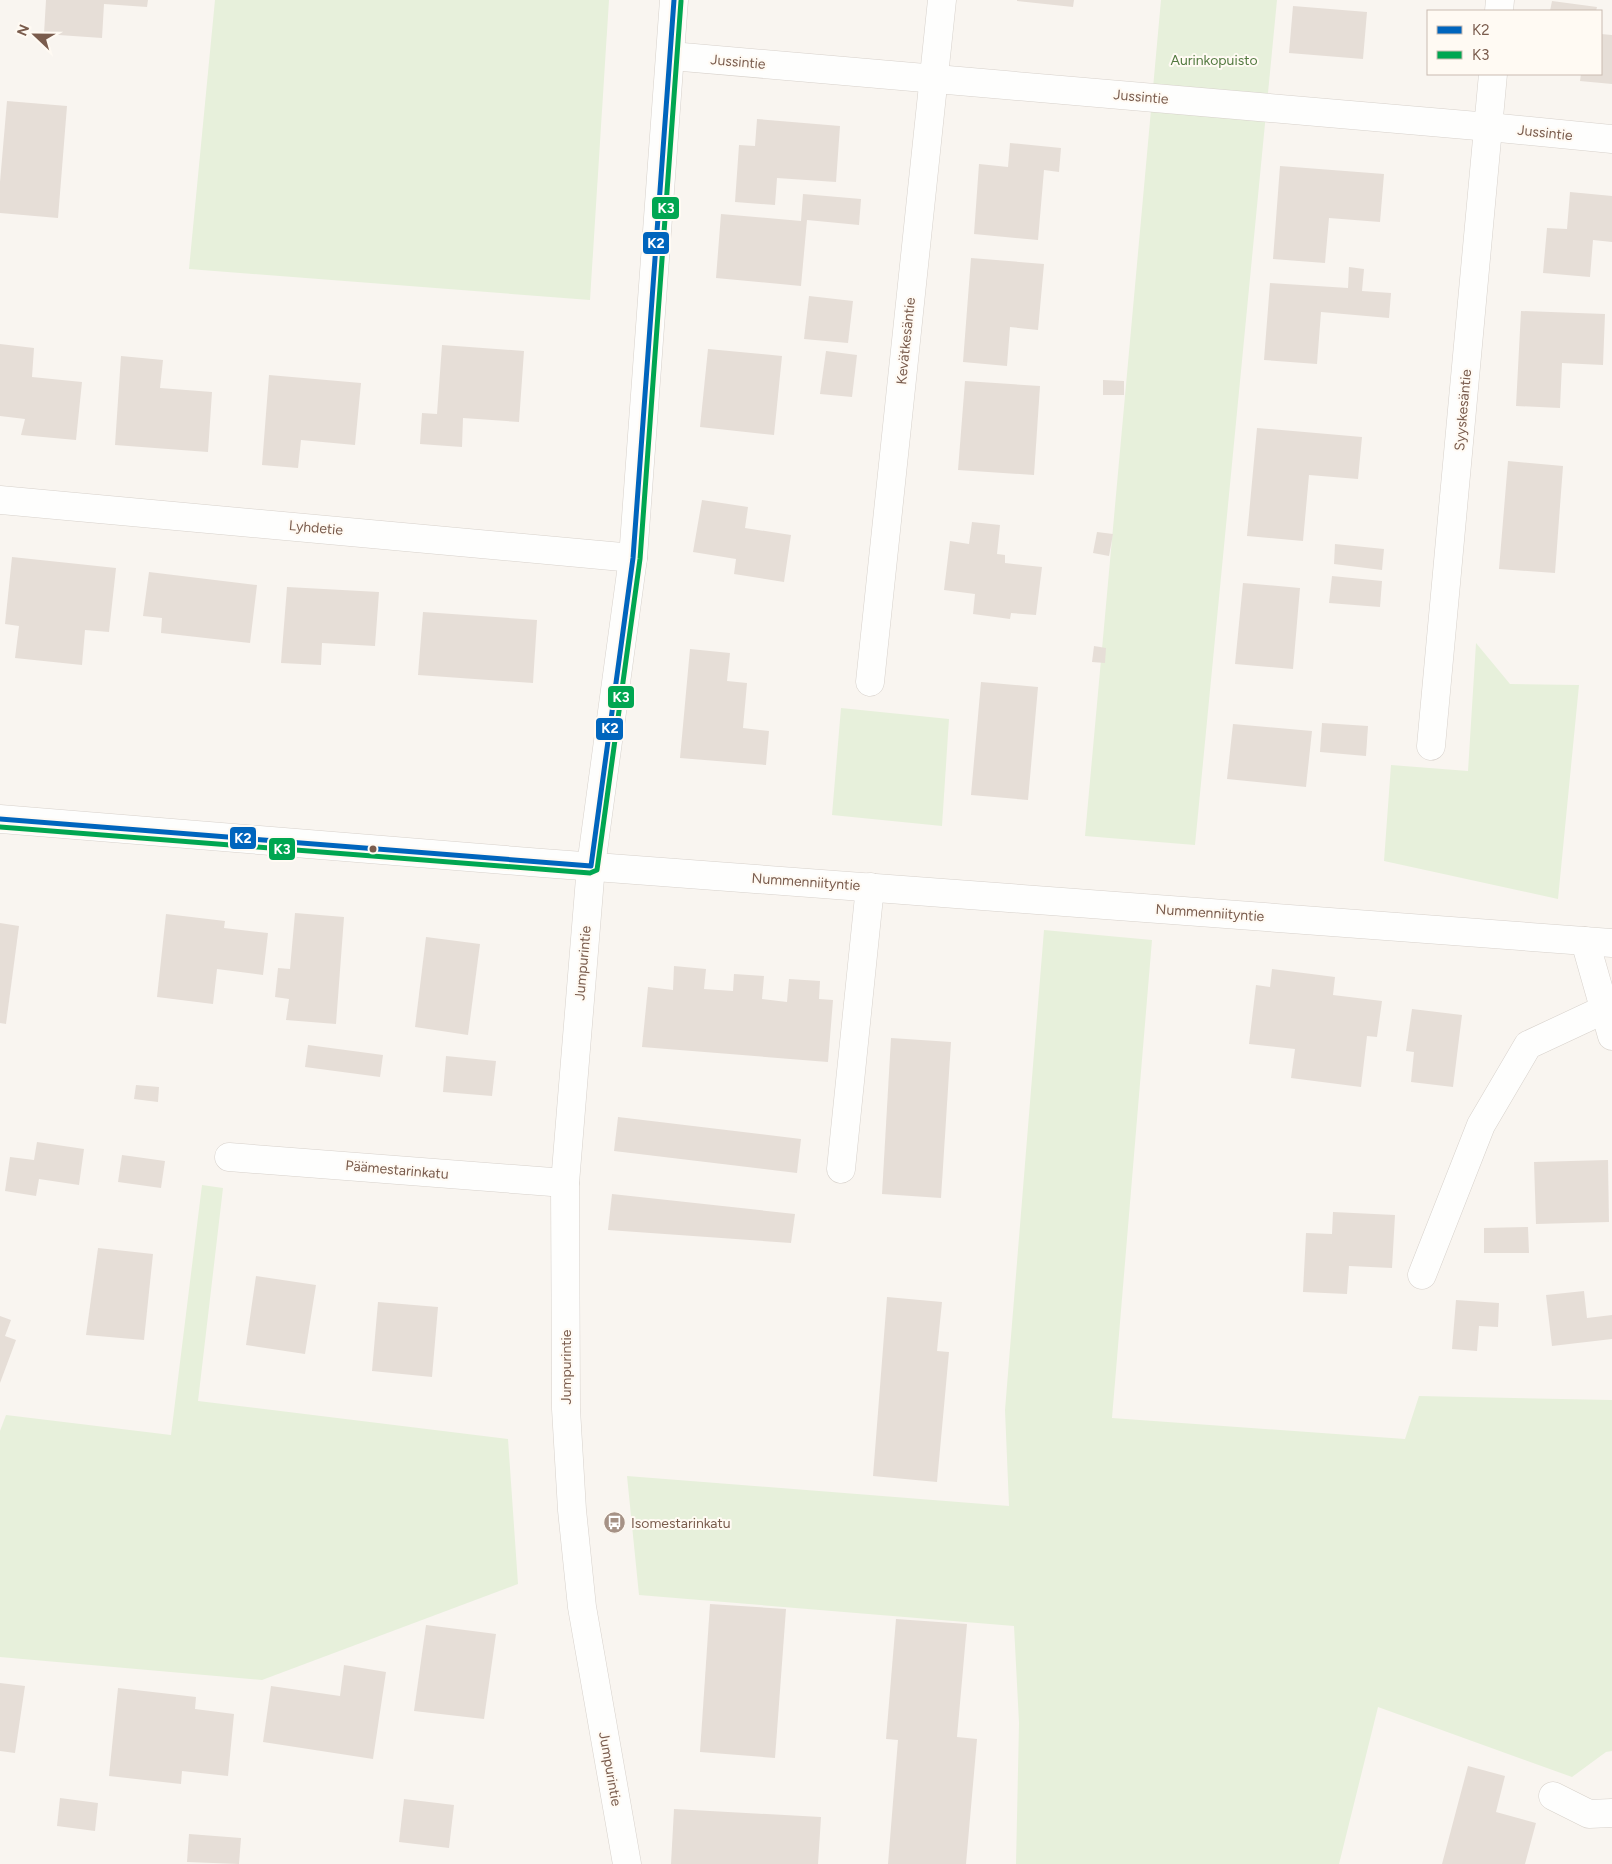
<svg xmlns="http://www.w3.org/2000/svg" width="1612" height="1864" viewBox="0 0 1612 1864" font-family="Figtree,sans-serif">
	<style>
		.green { fill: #e7f0db }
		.building { fill: #e6ded7 }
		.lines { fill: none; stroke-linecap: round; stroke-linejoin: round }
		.minor-casing { stroke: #d7d1cb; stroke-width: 29 }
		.minor { stroke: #fefefd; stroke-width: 28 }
		.bus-1-casing { stroke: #fffaf3; stroke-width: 9 }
		.bus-2-casing { stroke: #fffaf3; stroke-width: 9 }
		.bus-1 { stroke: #0065bd; stroke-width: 5 }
		.bus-2 { stroke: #00a651; stroke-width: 5 }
		.bus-dot { fill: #7a5c4d; stroke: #fffaf3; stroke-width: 2 }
		.labels { text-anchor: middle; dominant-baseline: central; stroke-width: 4; stroke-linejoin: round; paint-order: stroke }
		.park-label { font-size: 14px; fill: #537a41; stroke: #fffaf3 }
		.street-label { font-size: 14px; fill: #7a5c4d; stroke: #fffaf3 }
		.poi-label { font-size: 14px; fill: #7a5c4d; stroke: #fffaf3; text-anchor: start }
		.line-badge { stroke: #fffaf3; stroke-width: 2 }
		.badge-label { font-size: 14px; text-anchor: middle; font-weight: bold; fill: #fff }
	</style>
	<rect width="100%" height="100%" fill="#f9f5f0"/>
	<g class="green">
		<path d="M215,0H609L590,300L189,269Z"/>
		<path d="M1161,0H1277L1195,845L1085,836Z"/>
		<path d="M1476,643L1510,684L1579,685L1558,899L1384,861L1391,765L1468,771Z"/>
		<path d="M841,708L949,719L942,826L832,815Z"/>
		<path d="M1044,930L1152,940L1112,1418L1405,1439L1419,1396L1612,1400V1751L1606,1752L1572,1777L1378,1707L1339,1864H1016L1019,1723L1014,1626L639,1595L627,1476L1009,1506L1005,1410Z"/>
		<path d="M202,1185L223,1188L198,1401L508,1439L518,1584L262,1680L0,1657V1431L6,1415L171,1435Z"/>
	</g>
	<g class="building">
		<path d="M46,0H148L147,7L104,4L102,38L44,34Z"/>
		<path d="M1017,0H1074L1073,7L1017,1Z"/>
		<path d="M1552,1L1597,7L1596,11H1550Z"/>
		<path d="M1293,6L1367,12L1363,59L1289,53Z"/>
		<path d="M1601,34L1612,35V84L1580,81L1581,74H1601Z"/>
		<path d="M7,101L67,106L58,218L0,213V182Z"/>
		<path d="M757,119L840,126L836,182L777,178L775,205L735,202L739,145L755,146Z"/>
		<path d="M1010,143L1061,148L1059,172L1044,170L1038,240L974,234L979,164L1008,167Z"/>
		<path d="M1280,166L1384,174L1380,222L1329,218L1325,263L1273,259Z"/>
		<path d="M1570,192L1612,196V242L1593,240L1590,277L1543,273L1547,228L1567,229Z"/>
		<path d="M803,194L861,199L859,225L807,220L801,286L716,278L721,214L801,221Z"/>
		<path d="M971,258L1044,264L1038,330L1010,327L1007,366L963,362Z"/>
		<path d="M1349,267L1364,269L1362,291L1391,293L1389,318L1321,312L1317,364L1264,360L1270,283L1348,288Z"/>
		<path d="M809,296L853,301L848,343L804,339Z"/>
		<path d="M1521,311L1605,314L1603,365L1562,363L1560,408L1516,406Z"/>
		<path d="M0,344L34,348L32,377L82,382L76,440L21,435L25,419L0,416Z"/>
		<path d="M442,345L524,351L519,422L463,418L462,447L420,444L422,413L437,414Z"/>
		<path d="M708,349L782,356L774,435L700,427Z"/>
		<path d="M826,351L857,355L852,397L820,394Z"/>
		<path d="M121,356L163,360L160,388L212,392L208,452L115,445Z"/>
		<path d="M269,375L361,383L355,445L301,440L298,468L262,465Z"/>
		<path d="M1103,380L1124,381V395H1103Z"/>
		<path d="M965,381L1040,386L1034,475L958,470Z"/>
		<path d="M1257,428L1362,437L1358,479L1309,475L1303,541L1247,536Z"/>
		<path d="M1508,461L1563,466L1555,573L1499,569Z"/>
		<path d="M702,500L748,507L745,528L791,535L784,582L734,574L736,559L693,552Z"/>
		<path d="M972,522L1000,525L997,554L1005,555V563L1042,567L1036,615L1011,613L1010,619L973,614L975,594L944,590L950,541L969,544Z"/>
		<path d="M1097,532L1113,534L1109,556L1093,553Z"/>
		<path d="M1335,544L1384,549L1382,570L1334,564Z"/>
		<path d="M12,557L116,568L109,632L85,630L82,665L15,658L19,626L5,624Z"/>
		<path d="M149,572L257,585L250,643L161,633L162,618L143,616Z"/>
		<path d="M1332,576L1382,581L1380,607L1329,603Z"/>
		<path d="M1243,583L1300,588L1293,669L1235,664Z"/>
		<path d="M287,587L379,592L375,646L322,643L321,665L281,663Z"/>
		<path d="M423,612L537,620L533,683L418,675Z"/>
		<path d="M1094,646L1106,648L1105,663L1092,662Z"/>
		<path d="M690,649L730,653L727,681L747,683L743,728L769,731L766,765L680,758Z"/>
		<path d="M981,682L1038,687L1028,800L971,795Z"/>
		<path d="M1322,723L1368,726L1366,756L1320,752Z"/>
		<path d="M1233,724L1312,731L1306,787L1227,779Z"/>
		<path d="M295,913L344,917L336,1024L286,1020L289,999L275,997L278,968L290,969Z"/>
		<path d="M166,914L225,921L224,928L268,933L263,975L217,969L213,1004L157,997Z"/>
		<path d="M0,923L19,926L6,1024L0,1023Z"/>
		<path d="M426,937L480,944L468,1035L415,1027Z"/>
		<path d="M674,966L706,969L704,989L733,991L734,974L764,976L762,999L787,1002L789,979L820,981L819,999L833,1000L828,1062L642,1047L648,987L673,990Z"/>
		<path d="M1272,969L1335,977L1333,995L1382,1001L1377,1037L1367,1036L1361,1087L1291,1078L1295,1049L1249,1044L1256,985L1270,987Z"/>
		<path d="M1412,1009L1462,1015L1453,1087L1411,1082L1414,1052L1406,1051Z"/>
		<path d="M891,1038L951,1042L941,1198L882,1194Z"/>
		<path d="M308,1045L383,1055L380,1077L305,1067Z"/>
		<path d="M446,1056L496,1061L492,1096L443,1092Z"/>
		<path d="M136,1085L159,1087L158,1102L134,1099Z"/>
		<path d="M618,1117L801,1139L797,1173L614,1151Z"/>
		<path d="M37,1142L84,1149L79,1185L39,1179L36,1196L5,1191L10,1157L34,1160Z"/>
		<path d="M122,1155L165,1161L161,1188L118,1182Z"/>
		<path d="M1608,1160L1609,1222L1536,1224L1534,1162Z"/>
		<path d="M612,1194L795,1214L791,1243L608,1230Z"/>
		<path d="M1333,1212L1395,1215L1392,1268L1349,1266L1347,1294L1303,1292L1306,1233L1332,1234Z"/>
		<path d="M1528,1227L1529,1253H1484V1228Z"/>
		<path d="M98,1248L153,1254L144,1340L86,1335Z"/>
		<path d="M256,1276L316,1285L305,1354L246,1345Z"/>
		<path d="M1584,1291L1587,1318L1612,1315V1339L1552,1346L1546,1295Z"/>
		<path d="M887,1297L942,1302L937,1351L949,1352L937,1482L873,1476Z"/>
		<path d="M1456,1300L1499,1303L1498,1327L1479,1326L1477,1351L1452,1349Z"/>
		<path d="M378,1302L438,1307L432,1377L372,1371Z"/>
		<path d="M0,1316L11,1320L5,1336L16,1340L0,1383Z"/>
		<path d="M710,1604L786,1609L775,1758L700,1752Z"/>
		<path d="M896,1619L967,1624L957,1737L977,1739L966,1864H888L898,1740L886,1739Z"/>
		<path d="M426,1625L496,1634L484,1719L414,1711Z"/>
		<path d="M344,1665L386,1672L373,1759L263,1742L271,1686L340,1696Z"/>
		<path d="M0,1683L25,1686L15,1753L0,1751Z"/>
		<path d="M118,1688L196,1697L195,1709L234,1714L228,1776L182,1771L181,1784L109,1776Z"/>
		<path d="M1468,1766L1505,1776L1496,1812L1536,1823L1525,1864H1442Z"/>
		<path d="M60,1798L98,1803L95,1831L57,1826Z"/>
		<path d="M404,1799L454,1805L449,1848L399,1842Z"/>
		<path d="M674,1809L821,1817L818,1864H671Z"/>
		<path d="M189,1834L241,1838L239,1864L187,1862Z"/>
	</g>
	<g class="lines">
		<defs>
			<g id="minor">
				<path d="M1499,11L1500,0"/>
				<path d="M671,56L1489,127L1612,139"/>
				<path d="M0,500L633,558"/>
				<path d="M870,682L942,0"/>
				<path d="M1431,746L1493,74"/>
				<path d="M0,819L542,863L1612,943"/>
				<path d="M1585,941L1612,1036"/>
				<path d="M229,1157L565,1183"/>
				<path d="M841,1169L870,887"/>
				<path d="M1422,1275L1481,1125L1528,1045L1603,1010"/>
				<path d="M1553,1796L1589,1814L1612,1813"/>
				<path d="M627,1864L582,1607L572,1510L566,1409L565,1183L591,866L633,558L674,0"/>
			</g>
		</defs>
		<use href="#minor" class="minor-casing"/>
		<use href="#minor" class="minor"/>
		<defs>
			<path id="bus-1" d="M0,819L591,866L633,558L674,0"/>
			<path id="bus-2" d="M0,827L590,873L597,870L640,559L681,1"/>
		</defs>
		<use href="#bus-1" class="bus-1-casing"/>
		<use href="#bus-2" class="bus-2-casing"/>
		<use href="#bus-1" class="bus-1"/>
		<use href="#bus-2" class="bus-2"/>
	</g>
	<defs>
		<symbol id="bus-disc" viewBox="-11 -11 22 22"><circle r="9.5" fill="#a69286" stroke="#fffaf3"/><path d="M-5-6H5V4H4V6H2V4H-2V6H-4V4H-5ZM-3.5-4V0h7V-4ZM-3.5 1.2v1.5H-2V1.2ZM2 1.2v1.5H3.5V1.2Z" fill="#fff"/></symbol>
	</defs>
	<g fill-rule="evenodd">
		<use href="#bus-disc" x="602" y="1510" width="25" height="25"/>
	</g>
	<circle class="bus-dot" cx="373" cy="849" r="4.5"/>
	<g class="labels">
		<g class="park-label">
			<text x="1214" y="60">Aurinkopuisto</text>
		</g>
		<g class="street-label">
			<text transform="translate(738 62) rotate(5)">Jussintie</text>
			<text transform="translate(1141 97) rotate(5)">Jussintie</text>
			<text transform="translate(1545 133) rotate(6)">Jussintie</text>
			<text transform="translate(906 341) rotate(-84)">Kevätkesäntie</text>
			<text transform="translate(1463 410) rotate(-85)">Syyskesäntie</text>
			<text transform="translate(316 528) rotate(5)">Lyhdetie</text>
			<text transform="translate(806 882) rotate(4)">Nummenniityntie</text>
			<text transform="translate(1210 913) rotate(4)">Nummenniityntie</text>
			<text transform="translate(583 963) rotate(-85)">Jumpurintie</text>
			<text transform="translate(397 1170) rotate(5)">Päämestarinkatu</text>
			<text transform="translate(566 1367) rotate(-90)">Jumpurintie</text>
			<text transform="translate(610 1769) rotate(80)">Jumpurintie</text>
		</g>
		<g class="poi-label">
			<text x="631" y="1523">Isomestarinkatu</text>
		</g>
	</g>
	<g class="line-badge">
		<rect x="651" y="196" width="29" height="24" rx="5" fill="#00a651"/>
		<rect x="642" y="231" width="28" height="24" rx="5" fill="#0065bd"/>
		<rect x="607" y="685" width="28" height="24" rx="5" fill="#00a651"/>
		<rect x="595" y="717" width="29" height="24" rx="5" fill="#0065bd"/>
		<rect x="229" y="826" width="28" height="24" rx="5" fill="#0065bd"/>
		<rect x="268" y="837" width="28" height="24" rx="5" fill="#00a651"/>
	</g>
	<g class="badge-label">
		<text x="666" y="213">K3</text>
		<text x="656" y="248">K2</text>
		<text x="621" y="702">K3</text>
		<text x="610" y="733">K2</text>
		<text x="243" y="843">K2</text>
		<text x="282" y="854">K3</text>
	</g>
	<rect x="1427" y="10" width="175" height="65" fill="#fffaf3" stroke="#cabbb1"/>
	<rect x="1437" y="26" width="25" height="8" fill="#0065bd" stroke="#cabbb1"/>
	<text x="1472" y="35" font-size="15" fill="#7a5c4d">K2</text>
	<rect x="1437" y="51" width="25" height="8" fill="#00a651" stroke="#cabbb1"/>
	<text x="1472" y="60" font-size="15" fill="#7a5c4d">K3</text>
	<g transform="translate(35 35) rotate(292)" stroke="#fffaf3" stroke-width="4" paint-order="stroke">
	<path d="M0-4L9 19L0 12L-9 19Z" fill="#7a5c4d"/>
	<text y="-8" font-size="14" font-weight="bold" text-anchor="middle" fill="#7a5c4d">N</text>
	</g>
</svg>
